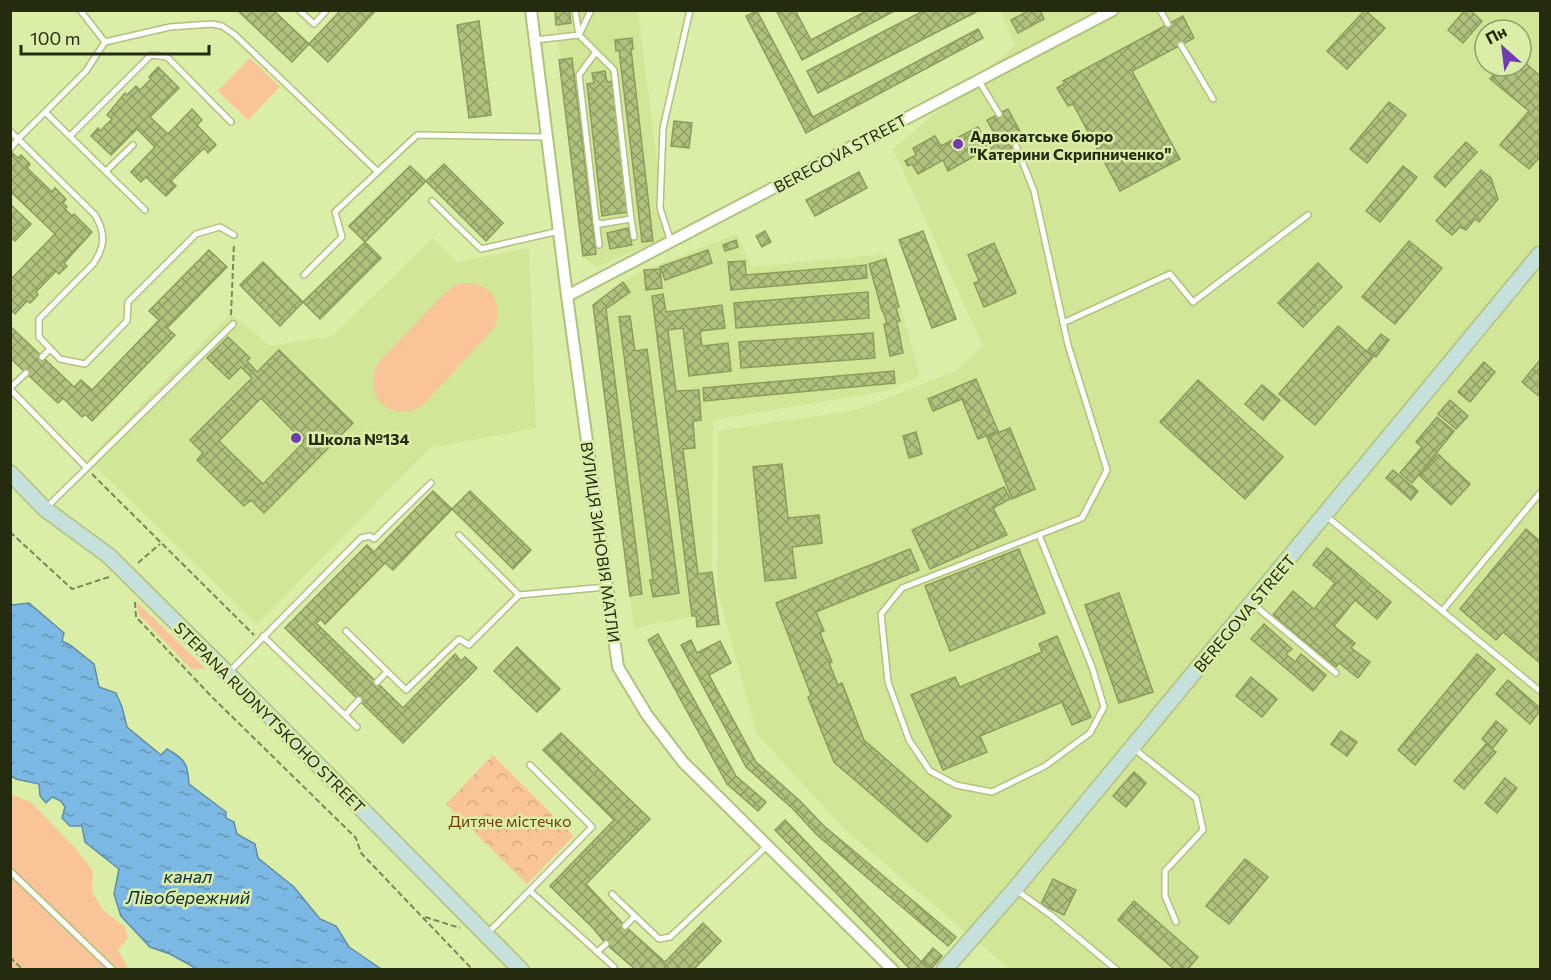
<svg xmlns="http://www.w3.org/2000/svg" width="1551" height="980" viewBox="0 0 1551 980" font-family="Commissioner,sans-serif">
	<style>
		.built { fill: #d2e698; fill-rule: evenodd }
		.green { fill: #fac499 }
		.park { fill: url(#park-crowns) }
		.water { fill: url(#water-ripples); stroke: #618ea3; stroke-width: 1.5 }
		.building { fill: url(#building-cross-hatch); stroke: #8c9d5a; stroke-width: 1.5; fill-rule: evenodd }
		.lines { fill: none; stroke-linecap: round; stroke-linejoin: round }
		.lane-casing { stroke: #b0c27d; stroke-width: 8 }
		.street-casing { stroke: #b0c27d; stroke-width: 14 }
		.secondary-casing { stroke: #b0c27d; stroke-width: 18 }
		.path { stroke: #7a8757; stroke-width: 2; stroke-dasharray: 6 3; stroke-linecap: butt }
		.lane { stroke: #fff; stroke-width: 5 }
		.street { stroke: #fff; stroke-width: 10 }
		.secondary { stroke: #c6e0dc; stroke-width: 15 }
		.poi-dot { fill: #713bb2; stroke: #dbeea8; stroke-width: 2 }
		.labels { text-anchor: middle; dominant-baseline: central; stroke-width: 5; stroke-linejoin: round; paint-order: stroke }
		.poi-label { font-size: 16px; font-weight: bold; fill: #242b0f; stroke: #dbeea8; text-anchor: start }
		.street-label { font-size: 16px; fill: #242b0f; stroke: #dbeea8 }
		.park-label { font-size: 16px; fill: #723f07; stroke: #dbeea8 }
		.water-label { font-size: 18px; font-style: italic; fill: #112c3e; stroke: #dbeea8 }
	</style>
	<defs>
		<pattern id="park-crowns" width="20" height="18" patternUnits="userSpaceOnUse" patternTransform="scale(1.5)"><rect width="20" height="18" fill="#fac499"/><path d="M2 6a3 3 0 1 1 6 0M12 15a3 3 0 1 1 6 0" fill="none" stroke="#d6a983"/></pattern>
		<pattern id="water-ripples" width="26" height="14" patternUnits="userSpaceOnUse" patternTransform="scale(1.5)"><rect width="26" height="14" fill="#7bb8e3"/><path d="M2 4q2-2 4 0t4 0M15 11q2-2 4 0t4 0" fill="none" stroke="#6596b6"/></pattern>
		<pattern id="building-cross-hatch" width="8" height="8" patternUnits="userSpaceOnUse" patternTransform="scale(1.5)"><rect width="8" height="8" fill="#b0c27e"/><path d="M0 0l8 8M0 8l8-8" fill="none" stroke="#8f9e66"/></pattern>
	</defs>
	<rect width="100%" height="100%" fill="#dbeea8"/>
	<g class="built">
		<path d="M555,11H638L667,238L596,267L583,256Z"/>
		<path d="M1001,11H1540V969H1010L846,831L757,734L717,590L718,431L857,410L957,370L983,346L893,149L1015,46ZM1485,30H1521V66H1485Z"/>
		<path d="M737,234L752,267L886,254L920,376L886,391L713,420L712,572L719,624L697,627L696,616L634,628L593,305L623,282L644,270Z"/>
		<path d="M433,238L457,262L529,248L536,428L430,448L257,624L88,459L231,314L270,346L332,336Z"/>
	</g>
	<g class="green">
		<path d="M250,58L280,87L248,120L218,91Z"/>
		<path d="M462,283C490,282 504,301 495,327L422,406C390,424 361,396 378,363L445,293L453,287Z"/>
		<path d="M137,602L205,668V670L198,668L192,670L139,615Z"/>
		<path d="M10,794L31,802L77,850L93,871L92,892L103,910L125,927L128,939L118,949L128,969H11Z"/>
	</g>
	<path class="park" d="M493,755L574,836L527,884L446,804Z"/>
	<path class="water" d="M11,603L12,605L29,603L64,633L62,641L70,645L94,664L99,687L116,693L122,707L127,727L161,755L167,749C185,759 188,764 189,784L226,812V818L234,822L237,834L255,844L258,858L294,887L320,919L336,926L349,947L381,969H197L170,954L150,947L121,916L114,894L119,869L85,842L82,826H70L62,818L65,807L61,801L52,797L46,803L40,796L39,784L16,779L11,776Z"/>
	<g class="building">
		<path d="M237,10H273L309,44L292,62Z"/>
		<path d="M341,10H376L328,62L309,44Z"/>
		<path d="M555,10H569L571,23L556,25Z"/>
		<path d="M776,10H795L811,40L868,10H896L802,60Z"/>
		<path d="M925,10H980L818,93L807,71Z"/>
		<path d="M1030,10H1040L1044,19L1018,33L1011,20Z"/>
		<path d="M1365,10L1385,28L1347,69L1327,51Z"/>
		<path d="M1465,10H1470L1482,21L1463,43L1448,30Z"/>
		<path d="M757,11L813,117L978,29L983,38L806,133L746,16Z"/>
		<path d="M1183,16L1194,38L1132,71L1180,159L1120,191L1073,104L1068,106L1057,88L1065,83L1063,81Z"/>
		<path d="M479,21L491,115L469,118L457,25Z"/>
		<path d="M632,38L633,49H631L653,241L642,242L619,50L616,51L615,40Z"/>
		<path d="M572,58L596,254L583,256L559,60Z"/>
		<path d="M1521,59L1540,76V157L1529,169L1500,145L1529,111L1490,79L1501,66H1521Z"/>
		<path d="M158,67L179,88L150,117L168,134L192,109L202,120L197,125L216,145L208,153L204,148L171,181L176,186L166,196L146,177L141,182L131,172L155,147L137,129L111,155L91,136L98,128L100,131L112,119L107,115L125,93L127,95L136,86L140,90L151,79L149,77Z"/>
		<path d="M605,71L607,82L612,81L628,212L602,216L587,84L594,83L592,73Z"/>
		<path d="M1389,102L1406,115L1367,163L1350,149Z"/>
		<path d="M1008,109L1025,141L994,157L989,148L948,171L943,160L918,174L912,164L908,166L905,161L916,155L913,148L935,136L941,146L978,127L984,138L994,133L987,120Z"/>
		<path d="M674,121L692,123L689,148L671,146Z"/>
		<path d="M1466,142L1477,152L1445,187L1434,177Z"/>
		<path d="M10,151L18,158L21,155L30,164L27,168L52,192L55,188L66,199L63,203L67,207L65,209L72,216L74,214L92,232L64,263L67,266L59,274L56,271L36,292L38,295L30,303L27,301L15,314L10,309V280L55,234L10,191Z"/>
		<path d="M444,164L503,223L486,241L426,181Z"/>
		<path d="M410,166L426,181L365,242L381,258L320,319L303,302L365,242L349,226Z"/>
		<path d="M1403,166L1417,177L1380,222L1366,211Z"/>
		<path d="M1481,170L1491,178L1498,199L1479,222L1475,219L1466,230L1460,227L1452,235L1436,221Z"/>
		<path d="M859,172L867,188L815,216L806,200Z"/>
		<path d="M10,204L31,224L15,241L10,237Z"/>
		<path d="M628,228L632,245L610,249L607,233Z"/>
		<path d="M765,231L771,242L762,247L756,236Z"/>
		<path d="M923,231L956,319L932,328L899,240Z"/>
		<path d="M736,240L738,247L725,251L723,245Z"/>
		<path d="M1409,241L1442,268L1395,324L1362,297Z"/>
		<path d="M994,243L1016,293L984,307L974,283L979,281L968,255Z"/>
		<path d="M209,250L227,267L167,328L175,335L92,421L85,414L82,417L63,398L58,403L10,358V326L74,387L81,380L92,390L159,320L149,311Z"/>
		<path d="M708,250L712,263L665,280L660,267Z"/>
		<path d="M886,259L899,307L896,308L900,321L897,322L903,353L890,356L884,324H887L883,311H882L869,264Z"/>
		<path d="M745,261L746,275L866,265L867,278L731,290L728,262Z"/>
		<path d="M263,262L303,302L280,326L240,285Z"/>
		<path d="M1318,263L1342,287L1303,327L1278,303Z"/>
		<path d="M660,269L662,288L646,290L644,270Z"/>
		<path d="M623,282L630,292L606,309L642,594L630,596L593,305Z"/>
		<path d="M868,292L869,318L736,328L734,303Z"/>
		<path d="M663,294L666,312L722,305L725,328L700,331L702,346L728,343L731,371L689,376L683,328L668,330L676,391L699,390L701,420L693,421L695,448L683,449L698,574L712,572L719,624L697,627L696,616H692L652,296Z"/>
		<path d="M630,316L635,351L647,349L679,593L653,597L650,580H653L619,317Z"/>
		<path d="M1338,326L1373,357L1315,425L1279,394Z"/>
		<path d="M873,333L875,358L741,368L739,342Z"/>
		<path d="M1381,334L1389,340L1376,357L1367,351Z"/>
		<path d="M228,337L250,358L247,361L257,372L279,350L353,423L264,513L251,500L244,506L197,460L203,453L190,440L252,378L241,367L229,379L207,358ZM261,398L304,442L263,484L219,441Z"/>
		<path d="M1540,360V397L1522,382Z"/>
		<path d="M1484,362L1495,372L1470,402L1458,392Z"/>
		<path d="M894,371L895,383L704,401L703,388Z"/>
		<path d="M976,379L998,431L978,439L962,399L933,411L928,399Z"/>
		<path d="M1198,380L1283,457L1245,499L1160,422Z"/>
		<path d="M1262,385L1280,400L1263,420L1245,404Z"/>
		<path d="M1450,400L1468,416L1456,429L1438,414Z"/>
		<path d="M1437,417L1454,431L1412,483L1400,473L1422,447L1416,442Z"/>
		<path d="M1010,428L1035,489L1012,499L987,437Z"/>
		<path d="M916,432L922,454L909,458L903,436Z"/>
		<path d="M1438,454L1470,484L1451,505L1419,475Z"/>
		<path d="M782,464L788,518L819,515L822,543L792,547L796,578L765,581L753,467Z"/>
		<path d="M1393,470L1418,491L1411,500L1386,478Z"/>
		<path d="M1004,487L1010,499L993,508L1007,535L930,569L912,530Z"/>
		<path d="M433,491L452,509L393,570L385,563L325,624L321,619L316,623L403,708L455,654L461,661L465,657L477,668L403,743L285,628L367,545L374,552Z"/>
		<path d="M470,491L531,550L513,569L452,509Z"/>
		<path d="M1526,529L1540,541V663L1503,632L1496,640L1460,609Z"/>
		<path d="M1327,548L1391,602L1377,619L1355,600L1334,626L1355,643L1351,648L1370,662L1358,678L1339,663L1336,667L1273,615L1293,591L1314,609L1335,583L1313,565Z"/>
		<path d="M910,549L919,570L816,612L824,631L820,633L832,662L829,663L838,685L842,683L864,740L951,816L927,842L834,762L808,697L811,695L776,603Z"/>
		<path d="M1019,549L1045,613L950,651L925,586Z"/>
		<path d="M1119,593L1153,692L1119,703L1085,605Z"/>
		<path d="M1264,624L1292,649L1286,654L1295,662L1301,654L1326,675L1313,691L1251,639Z"/>
		<path d="M658,634L736,776L766,802L758,811L727,784L648,640Z"/>
		<path d="M1057,636L1091,717L1072,725L1062,702L980,736L987,752L943,770L911,695L955,677L960,687L1042,652L1039,644Z"/>
		<path d="M691,640L697,653L720,641L731,663L709,675L756,762L800,801L824,826L956,937L948,946L817,835L793,809L746,767L681,645Z"/>
		<path d="M517,647L560,689L537,712L494,671Z"/>
		<path d="M1477,654L1495,669L1415,765L1398,750Z"/>
		<path d="M1251,677L1277,699L1262,717L1236,696Z"/>
		<path d="M1508,680L1540,708V711L1530,724L1496,694Z"/>
		<path d="M1496,721L1507,730L1493,748L1482,739Z"/>
		<path d="M1341,731L1357,742L1347,756L1331,744Z"/>
		<path d="M561,733L650,819L586,884L625,926L665,962L703,923L721,941L693,970H636L606,944L594,929L550,886L614,820L543,750Z"/>
		<path d="M1486,744L1496,752L1464,789L1454,781Z"/>
		<path d="M1134,772L1146,783L1126,807L1113,796Z"/>
		<path d="M1505,778L1517,788L1497,813L1485,803Z"/>
		<path d="M785,820L927,968L925,970H911L775,830Z"/>
		<path d="M1245,859L1268,877L1229,924L1206,906Z"/>
		<path d="M1053,879L1076,890L1064,915L1041,904Z"/>
		<path d="M1134,901L1198,957L1187,970H1175L1118,920Z"/>
		<path d="M933,948L942,956L931,969L922,961Z"/>
	</g>
	<g class="lines">
		<defs>
			<g id="lane">
				<path d="M299,10L314,24L327,10"/>
				<path d="M591,10L579,35L614,70L631,219L600,224L596,221L579,75L596,52"/>
				<path d="M1160,10L1168,24"/>
				<path d="M535,40L579,35L575,10"/>
				<path d="M105,42L170,27L212,24L222,26L235,35L377,171"/>
				<path d="M1181,45L1213,99"/>
				<path d="M979,81L999,114"/>
				<path d="M45,112L145,210"/>
				<path d="M10,131L95,215C106,233 105,247 93,264L39,319V337L60,359L85,364L127,321L128,302L196,234L220,227L234,235"/>
				<path d="M70,136L151,55L167,57L231,122"/>
				<path d="M1016,146L1034,191L1068,345L1107,470L1082,518L902,588L881,614L888,682L909,740L930,771L956,785L992,792L1045,766L1090,733L1104,707L1092,667L1039,535"/>
				<path d="M10,149L19,138L86,71L105,42L80,10"/>
				<path d="M106,171L133,145"/>
				<path d="M432,201L481,249L559,231"/>
				<path d="M631,219L634,237"/>
				<path d="M596,221L599,245"/>
				<path d="M671,242L660,208L663,128L690,10"/>
				<path d="M304,275L342,237L335,212L417,135L547,137"/>
				<path d="M1063,323L1170,274L1193,302L1308,215"/>
				<path d="M42,357L50,349"/>
				<path d="M10,388L26,373"/>
				<path d="M10,389L86,467"/>
				<path d="M46,508L233,324"/>
				<path d="M1326,516L1540,691"/>
				<path d="M459,535L519,595L606,587"/>
				<path d="M1253,604L1336,673"/>
				<path d="M1442,611L1540,493"/>
				<path d="M346,631L406,690L459,639L469,645L519,595"/>
				<path d="M263,636L357,727"/>
				<path d="M229,672L361,538L370,536L374,539L431,483"/>
				<path d="M377,682L387,672"/>
				<path d="M345,715L359,700"/>
				<path d="M1133,748L1196,798L1203,830L1165,871V896L1176,922"/>
				<path d="M10,871L113,970"/>
				<path d="M1016,890L1052,916L1117,970"/>
				<path d="M530,891L614,967"/>
				<path d="M612,894L635,916L625,926"/>
				<path d="M635,916L659,939L670,937L768,845"/>
				<path d="M487,934L592,827L530,765"/>
				<path d="M597,952L606,944"/>
			</g>
			<g id="street">
				<path d="M531,10L567,296L618,667L647,715L683,762L893,970"/>
				<path d="M567,296L1113,10"/>
			</g>
			<g id="secondary">
				<path d="M10,473L45,509L109,556L227,673L521,970"/>
				<path d="M944,970L1015,889L1540,254"/>
			</g>
		</defs>
		<use href="#lane" class="lane-casing"/>
		<use href="#street" class="street-casing"/>
		<use href="#secondary" class="secondary-casing"/>
		<g class="path">
			<path d="M231,315L234,243"/>
			<path d="M92,474L254,635"/>
			<path d="M10,532L72,589L109,577"/>
			<path d="M138,563L160,544"/>
			<path d="M135,602L136,617L213,698L356,838L361,853L473,970"/>
			<path d="M425,917L460,928"/>
			<path d="M10,957L23,970"/>
		</g>
		<use href="#lane" class="lane"/>
		<use href="#street" class="street"/>
		<use href="#secondary" class="secondary"/>
	</g>
	<g class="poi-dot">
		<circle cx="958" cy="144" r="6"/>
		<circle cx="296" cy="438" r="6"/>
	</g>
	<g class="labels">
		<g class="poi-label">
			<text x="970" y="135">Адвокатське бюро<tspan x="970" dy="18">"Катерини Скрипниченко"</tspan></text>
			<text x="308" y="438">Школа №134</text>
		</g>
		<g class="street-label">
			<text transform="translate(840 153) rotate(-28)">BEREGOVA STREET</text>
			<text transform="translate(601 542) rotate(82)">ВУЛИЦЯ ЗИНОВІЯ МАТЛИ</text>
			<text transform="translate(1244 613) rotate(-50)">BEREGOVA STREET</text>
			<text transform="translate(270 717) rotate(45)">STEPANA RUDNYTSKOHO STREET</text>
		</g>
		<g class="park-label">
			<text x="510" y="820">Дитяче містечко</text>
		</g>
		<g class="water-label">
			<text x="188" y="876">канал<tspan x="188" dy="21">Лівобережний</tspan></text>
		</g>
	</g>
	<rect width="1551" height="980" fill="none" stroke="#242b0f" stroke-width="24"/>
	<g transform="translate(1503 48) rotate(332)"><circle r="28" fill="#dbeea8" stroke="#92a06b" stroke-width="1.5"/>
	<path d="M0-4.5L10 22L0 15L-10 22Z" fill="#713bb2"/>
	<text y="-9" font-size="16" font-weight="bold" text-anchor="middle" fill="#242b0f">Пн</text>
	</g>
	<path d="M21 45v9h188v-9" fill="none" stroke="#242b0f" stroke-width="3"/>
	<text x="30" y="45" font-size="18" fill="#242b0f" stroke="#dbeea8" stroke-width="4.5" paint-order="stroke">100 m</text>
</svg>
